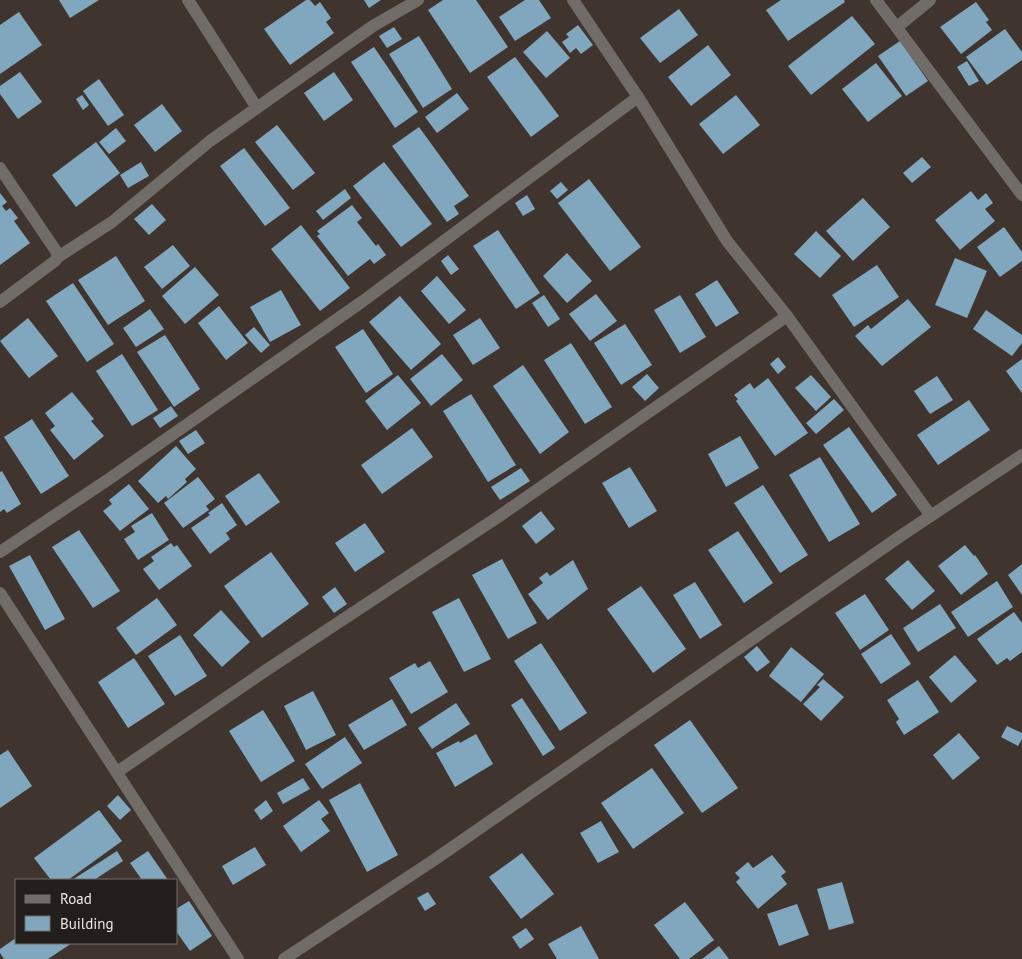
<svg xmlns="http://www.w3.org/2000/svg" width="1022" height="959" viewBox="0 0 1022 959" font-family="'PT Sans',sans-serif">
	<style>
		.building { fill: #81a7bf }
		.lines { fill: none; stroke-linecap: round; stroke-linejoin: round }
		.street { stroke: #716c68; stroke-width: 12 }
	</style>
	<rect width="100%" height="100%" fill="#40352e"/>
	<g class="building">
		<path d="M59,0H99L70,18Z"/>
		<path d="M306,0H310L315,6L320,2L331,18L326,22L334,33L290,65L264,29Z"/>
		<path d="M364,0H381L369,8Z"/>
		<path d="M443,0H476L508,47L470,73L428,10Z"/>
		<path d="M525,0H539L551,18L515,41L499,17Z"/>
		<path d="M781,0H844L845,2L788,41L766,10Z"/>
		<path d="M976,2L989,20L986,22L992,30L961,54L940,27Z"/>
		<path d="M679,9L698,35L660,63L640,38Z"/>
		<path d="M19,12L42,45L0,74V25Z"/>
		<path d="M852,16L875,44L811,95L788,66Z"/>
		<path d="M578,25L593,45L581,54L576,48L570,53L562,42L569,37L566,34Z"/>
		<path d="M394,27L402,39L387,48L379,36Z"/>
		<path d="M1005,29L1022,52V60L987,85L966,57Z"/>
		<path d="M547,31L570,58L546,78L523,52Z"/>
		<path d="M419,36L452,89L423,108L389,54Z"/>
		<path d="M900,41L928,81L906,96L878,56Z"/>
		<path d="M708,45L731,75L691,106L668,77Z"/>
		<path d="M374,47L418,112L395,128L351,62Z"/>
		<path d="M515,57L559,116L531,137L487,77Z"/>
		<path d="M967,61L979,81L969,86L957,67Z"/>
		<path d="M876,63L902,96L868,122L842,89Z"/>
		<path d="M20,72L42,102L18,119L0,94V86Z"/>
		<path d="M334,72L353,100L324,121L304,93Z"/>
		<path d="M99,79L124,115L108,126L83,91Z"/>
		<path d="M457,93L469,109L437,133L425,117Z"/>
		<path d="M82,95L89,105L83,110L76,99Z"/>
		<path d="M736,95L760,125L723,154L699,124Z"/>
		<path d="M162,104L182,131L155,152L134,125Z"/>
		<path d="M277,125L315,173L293,190L255,142Z"/>
		<path d="M419,127L469,196L454,206L459,214L447,222L392,146Z"/>
		<path d="M116,128L126,141L109,154L99,142Z"/>
		<path d="M96,142L120,173L76,207L52,175Z"/>
		<path d="M244,148L290,208L265,226L220,166Z"/>
		<path d="M922,157L931,167L912,183L903,173Z"/>
		<path d="M141,162L149,176L128,188L120,175Z"/>
		<path d="M384,162L432,224L401,247L353,186Z"/>
		<path d="M589,179L641,247L610,271L558,203Z"/>
		<path d="M561,182L568,190L557,199L550,191Z"/>
		<path d="M345,189L351,198L323,220L316,211Z"/>
		<path d="M971,191L978,200L986,193L993,203L985,209L995,221L960,250L935,220Z"/>
		<path d="M0,193L7,202L2,206L6,211L10,208L18,218L14,221L30,243L0,265Z"/>
		<path d="M527,195L535,209L523,216L515,203Z"/>
		<path d="M863,198L890,227L853,261L826,231Z"/>
		<path d="M152,204L166,220L149,235L134,219Z"/>
		<path d="M352,205L362,218L357,222L376,246L378,244L386,255L374,264L370,259L348,276L317,236L320,234L317,231Z"/>
		<path d="M301,225L350,288L320,311L271,249Z"/>
		<path d="M1004,227L1022,252V261L1000,277L977,247Z"/>
		<path d="M498,230L540,293L516,309L473,246Z"/>
		<path d="M816,231L841,256L820,278L794,254Z"/>
		<path d="M173,245L190,266L162,289L144,267Z"/>
		<path d="M567,253L592,281L567,303L543,276Z"/>
		<path d="M448,255L459,269L451,275L441,261Z"/>
		<path d="M116,256L145,301L108,325L78,280Z"/>
		<path d="M955,258L987,271L967,318L935,305Z"/>
		<path d="M877,265L899,297L854,327L832,295Z"/>
		<path d="M195,267L219,295L185,324L162,296Z"/>
		<path d="M437,276L466,310L449,324L421,291Z"/>
		<path d="M717,280L739,313L716,327L695,294Z"/>
		<path d="M73,283L114,344L87,362L46,301Z"/>
		<path d="M281,290L301,325L270,342L250,307Z"/>
		<path d="M596,294L617,321L590,341L569,314Z"/>
		<path d="M544,295L560,319L548,327L532,303Z"/>
		<path d="M680,295L706,337L680,353L654,310Z"/>
		<path d="M400,296L441,344L411,370L369,322Z"/>
		<path d="M908,299L931,327L882,366L855,336L868,325L871,329Z"/>
		<path d="M219,306L248,343L226,360L198,323Z"/>
		<path d="M150,309L164,329L136,347L123,328Z"/>
		<path d="M986,310L1022,335V343L1012,356L973,329Z"/>
		<path d="M28,318L58,356L29,378L0,341Z"/>
		<path d="M480,318L500,348L473,365L453,335Z"/>
		<path d="M625,324L652,365L621,385L594,343Z"/>
		<path d="M254,327L270,345L261,353L245,335Z"/>
		<path d="M363,329L393,374L366,393L335,347Z"/>
		<path d="M165,335L200,389L174,407L137,352Z"/>
		<path d="M571,343L612,407L585,424L544,360Z"/>
		<path d="M122,354L158,410L132,426L96,371Z"/>
		<path d="M442,354L463,380L431,406L410,379Z"/>
		<path d="M778,357L786,367L778,374L770,364Z"/>
		<path d="M1022,359V393L1006,371Z"/>
		<path d="M523,365L569,432L540,454L493,386Z"/>
		<path d="M647,374L659,388L645,401L632,387Z"/>
		<path d="M398,375L421,403L387,430L365,401Z"/>
		<path d="M811,375L831,397L816,411L795,388Z"/>
		<path d="M937,376L953,400L930,414L914,391Z"/>
		<path d="M768,378L808,433L775,456L736,401L738,399L734,395L750,383L754,389Z"/>
		<path d="M72,392L94,419L91,421L104,436L74,460L50,430L55,426L45,413Z"/>
		<path d="M471,394L516,465L488,482L443,411Z"/>
		<path d="M834,399L844,410L816,434L806,423Z"/>
		<path d="M969,400L990,430L938,465L917,435Z"/>
		<path d="M171,406L178,416L160,428L153,418Z"/>
		<path d="M32,419L69,476L41,494L4,437Z"/>
		<path d="M849,427L897,495L872,513L823,445Z"/>
		<path d="M412,428L433,457L382,494L361,465Z"/>
		<path d="M196,430L205,443L188,454L179,441Z"/>
		<path d="M740,436L759,468L726,487L708,454Z"/>
		<path d="M176,446L196,469L185,479L187,482L168,499L166,496L158,503L138,481Z"/>
		<path d="M820,457L860,524L829,542L789,475Z"/>
		<path d="M630,467L657,511L629,528L602,483Z"/>
		<path d="M521,468L530,481L500,500L491,487Z"/>
		<path d="M2,471L21,504L7,513L4,509L0,512V472Z"/>
		<path d="M259,473L280,502L246,526L225,496Z"/>
		<path d="M198,477L215,499L206,506L209,510L183,528L164,503Z"/>
		<path d="M129,484L149,509L120,531L103,511L112,504L109,500Z"/>
		<path d="M763,485L808,555L780,573L734,503Z"/>
		<path d="M222,503L237,525L226,533L230,539L210,554L191,528L210,515L208,513Z"/>
		<path d="M541,511L555,529L536,544L522,526Z"/>
		<path d="M152,513L169,540L138,560L124,539L135,532L131,526Z"/>
		<path d="M365,523L385,552L355,572L335,543Z"/>
		<path d="M79,530L120,591L93,608L52,547Z"/>
		<path d="M738,531L773,583L744,603L708,550Z"/>
		<path d="M171,543L174,547L177,545L192,566L159,590L143,569L154,561L151,557Z"/>
		<path d="M965,545L974,556L975,555L988,574L961,595L938,566Z"/>
		<path d="M271,552L309,604L262,638L224,586Z"/>
		<path d="M30,555L65,619L45,630L9,566Z"/>
		<path d="M502,559L537,623L508,639L472,575Z"/>
		<path d="M573,560L588,589L548,620L528,594L543,583L539,578L547,572L550,576Z"/>
		<path d="M908,560L935,591L912,610L885,579Z"/>
		<path d="M1022,564V595L1008,575Z"/>
		<path d="M997,581L1013,607L968,637L951,612Z"/>
		<path d="M695,582L722,625L700,639L673,595Z"/>
		<path d="M641,586L686,649L653,673L607,609Z"/>
		<path d="M335,587L347,604L334,613L322,597Z"/>
		<path d="M865,594L889,630L860,650L835,613Z"/>
		<path d="M157,598L177,625L136,655L116,628Z"/>
		<path d="M459,598L491,659L464,672L432,612Z"/>
		<path d="M940,604L956,628L918,652L903,628Z"/>
		<path d="M221,610L250,642L222,667L193,635Z"/>
		<path d="M1014,612L1022,623V652L1010,661L1007,658L997,665L977,639Z"/>
		<path d="M891,634L911,664L881,684L861,654Z"/>
		<path d="M180,635L207,676L175,696L148,656Z"/>
		<path d="M541,643L587,713L560,731L514,661Z"/>
		<path d="M757,646L770,662L757,672L744,657Z"/>
		<path d="M791,647L824,674L801,702L769,676Z"/>
		<path d="M955,655L977,681L951,703L929,677Z"/>
		<path d="M134,658L165,704L128,728L98,682Z"/>
		<path d="M430,661L448,692L411,714L389,678L415,663L418,668Z"/>
		<path d="M823,679L844,697L821,721L803,704L820,687L817,685Z"/>
		<path d="M918,680L939,712L904,735L896,722L899,719L887,700Z"/>
		<path d="M313,691L336,735L306,750L284,706Z"/>
		<path d="M522,698L555,748L543,756L511,705Z"/>
		<path d="M392,699L407,725L364,750L348,725Z"/>
		<path d="M456,703L470,724L432,749L418,728Z"/>
		<path d="M263,710L295,761L261,782L229,731Z"/>
		<path d="M690,720L738,788L702,813L654,745Z"/>
		<path d="M1007,726L1022,733V739L1018,746L1001,737Z"/>
		<path d="M959,733L980,758L953,780L933,755Z"/>
		<path d="M476,734L493,764L455,787L436,753L459,741L460,743Z"/>
		<path d="M345,737L362,763L322,789L305,764Z"/>
		<path d="M8,750L32,786L0,808V755Z"/>
		<path d="M652,768L684,813L633,849L601,803Z"/>
		<path d="M303,778L310,789L283,804L277,793Z"/>
		<path d="M360,783L398,855L367,872L329,800Z"/>
		<path d="M118,795L131,810L120,820L107,806Z"/>
		<path d="M266,800L273,811L261,820L254,810Z"/>
		<path d="M319,800L329,813L321,819L330,831L301,852L283,826Z"/>
		<path d="M99,810L122,841L68,880H51L34,858Z"/>
		<path d="M601,821L619,852L598,863L580,833Z"/>
		<path d="M255,847L266,865L233,885L222,866Z"/>
		<path d="M117,851L123,861L94,880H72Z"/>
		<path d="M148,851L168,880H142L130,863Z"/>
		<path d="M522,853L554,894L521,919L489,877Z"/>
		<path d="M772,855L786,872L781,876L787,884L758,909L736,882L740,878L735,873L748,862L753,868Z"/>
		<path d="M842,882L854,923L829,930L817,889Z"/>
		<path d="M428,892L436,904L425,911L417,898Z"/>
		<path d="M189,901L212,936L190,951L176,931V909Z"/>
		<path d="M685,902L714,940L689,959H680L654,925Z"/>
		<path d="M797,904L809,935L779,946L767,914Z"/>
		<path d="M581,926L599,959H557L548,944Z"/>
		<path d="M526,928L534,939L520,949L512,937Z"/>
		<path d="M16,938V943H72L48,959H4L0,953V949Z"/>
		<path d="M719,946L729,959H702Z"/>
	</g>
	<g class="lines">
		<g class="street">
			<path d="M188,0L257,108"/>
			<path d="M573,0L638,97L727,241L787,316L931,516"/>
			<path d="M876,0L1022,195"/>
			<path d="M897,27L930,0"/>
			<path d="M0,168L56,251L58,257"/>
			<path d="M0,302L55,261L58,257L112,222L210,141L373,26L418,0"/>
			<path d="M0,552L109,479L363,301L638,97"/>
			<path d="M0,593L238,959"/>
			<path d="M117,772L265,671L498,517L787,316"/>
			<path d="M284,959L434,860L902,535L1022,455"/>
		</g>
	</g>
	<rect x="15" y="879" width="162" height="65" fill="#231e1b" stroke="#746e6b"/>
	<rect x="25" y="895" width="25" height="8" fill="#716c68" stroke="#746e6b"/>
	<text x="60" y="904" font-size="15" fill="#eee7e2">Road</text>
	<rect x="25" y="916" width="25" height="15" fill="#81a7bf" stroke="#746e6b"/>
	<text x="60" y="929" font-size="15" fill="#eee7e2">Building</text>
</svg>
